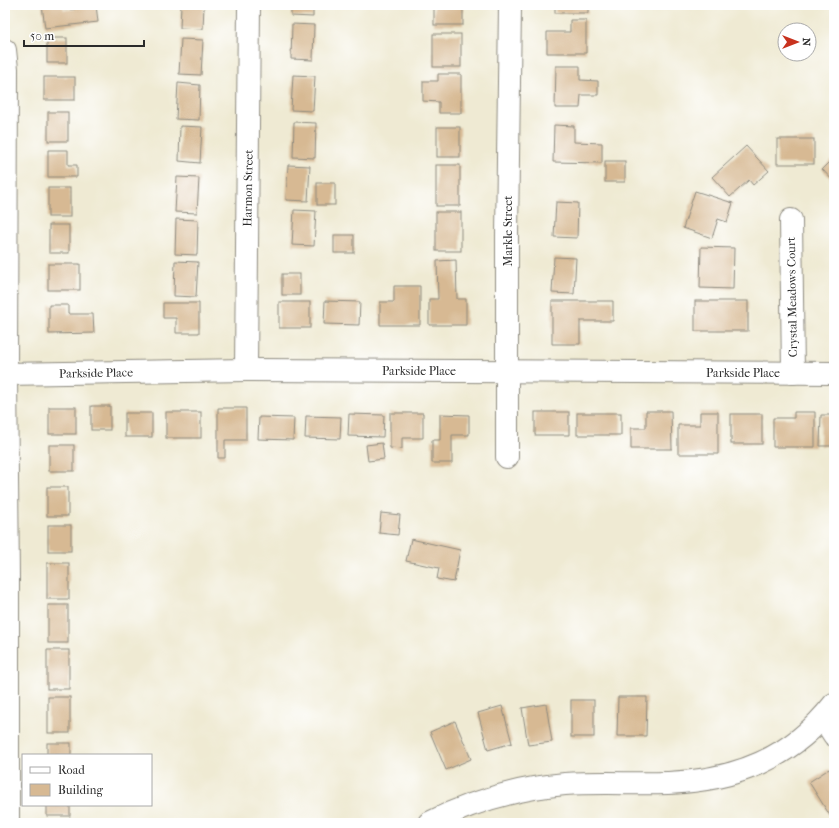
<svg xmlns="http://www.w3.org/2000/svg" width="839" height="828" viewBox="0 0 839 828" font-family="'IM FELL French Canon',serif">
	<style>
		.building { fill: #d7b993 }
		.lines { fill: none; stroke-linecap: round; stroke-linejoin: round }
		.minor-casing { stroke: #8d8a7f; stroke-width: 24 }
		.minor { stroke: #fff; stroke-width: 22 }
		.labels { text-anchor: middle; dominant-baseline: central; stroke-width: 3; stroke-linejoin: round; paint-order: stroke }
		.street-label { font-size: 12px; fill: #2b2b2b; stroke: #fff }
	</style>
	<rect width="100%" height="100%" fill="#fff"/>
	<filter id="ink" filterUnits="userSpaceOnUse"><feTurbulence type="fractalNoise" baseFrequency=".025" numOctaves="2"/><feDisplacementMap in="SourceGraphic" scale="8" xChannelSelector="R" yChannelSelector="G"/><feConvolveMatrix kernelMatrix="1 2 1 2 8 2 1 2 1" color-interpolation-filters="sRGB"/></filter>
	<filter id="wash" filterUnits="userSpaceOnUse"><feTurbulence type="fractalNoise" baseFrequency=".012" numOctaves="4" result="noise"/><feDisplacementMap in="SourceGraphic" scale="16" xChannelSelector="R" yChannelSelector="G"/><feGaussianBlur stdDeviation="0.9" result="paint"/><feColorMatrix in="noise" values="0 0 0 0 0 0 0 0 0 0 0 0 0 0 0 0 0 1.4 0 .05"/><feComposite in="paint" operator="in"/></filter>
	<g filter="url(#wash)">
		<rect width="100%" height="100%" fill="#efead3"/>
		<g id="blocks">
			<g class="building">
				<path d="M42,5H63L64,10L75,9L74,5H96L98,22L45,28Z"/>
				<path d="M181,5H204L203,29L180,28Z"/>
				<path d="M291,5H313V17L291,16Z"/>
				<rect x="434" y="5" width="29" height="20"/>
				<rect x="555" y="5" width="33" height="8"/>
				<path d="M570,20H586V53H547V32H570Z"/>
				<path d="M292,24L314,25L313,60L291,59Z"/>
				<rect x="433" y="34" width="28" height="33"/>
				<rect x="47" y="38" width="20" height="25"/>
				<path d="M181,39L203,40L201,75L179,74Z"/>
				<path d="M556,66H580V80L598,81V95H581L580,108H555Z"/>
				<path d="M438,74H461V113H439V102L423,101V81H438Z"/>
				<path d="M293,75L315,76L313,111L291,110Z"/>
				<rect x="44" y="77" width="31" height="23"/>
				<path d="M178,83L200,85L199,120L176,119Z"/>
				<rect x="48" y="112" width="20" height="29"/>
				<path d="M294,122L316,123L315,158L293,157Z"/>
				<path d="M554,125L574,126V142L602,143V163L553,162Z"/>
				<path d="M180,126L202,127L200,163L179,161Z"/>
				<rect x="437" y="127" width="23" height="30"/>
				<rect x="777" y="139" width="37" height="25"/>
				<path d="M746,146L769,171L753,185L749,180L730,197L712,177Z"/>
				<path d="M48,150H68V165H77V177H48Z"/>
				<path d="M834,157V182L822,169Z"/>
				<rect x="605" y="161" width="20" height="21"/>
				<path d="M288,165L310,166L308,201L286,200Z"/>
				<rect x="436" y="165" width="24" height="41"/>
				<path d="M177,177L199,178L197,213L175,212Z"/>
				<rect x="317" y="183" width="18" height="22"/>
				<rect x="48" y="188" width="22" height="29"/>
				<path d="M695,191L733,203L727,222L718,219L712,238L683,228Z"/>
				<path d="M556,202L578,203L577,238L554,237Z"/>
				<path d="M294,210L316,211L314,246L292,245Z"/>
				<rect x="436" y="212" width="25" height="39"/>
				<path d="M176,219L198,220L197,255L175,254Z"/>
				<rect x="49" y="225" width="20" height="28"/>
				<rect x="334" y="235" width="20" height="18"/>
				<path d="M701,247L734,248L733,289L700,288Z"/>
				<path d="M554,257L576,258L574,294L552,293Z"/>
				<path d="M456,260L457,299H466V325H429V299H438L437,261Z"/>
				<path d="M175,261L198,262L196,297L174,296Z"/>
				<rect x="48" y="264" width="32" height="26"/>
				<rect x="282" y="274" width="18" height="21"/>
				<path d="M394,286H420V325H380V302H394Z"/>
				<path d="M325,301L360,302L359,325L324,324Z"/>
				<path d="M552,301H613V321H580V344H552Z"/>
				<rect x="695" y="301" width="53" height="30"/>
				<rect x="279" y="302" width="31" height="26"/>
				<path d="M163,303H199V333H176V318H163Z"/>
				<path d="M49,305H68V314H93L94,333L49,334Z"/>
				<rect x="91" y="406" width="19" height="24"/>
				<rect x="49" y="407" width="27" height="27"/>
				<path d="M218,408H246V440H225V458H218Z"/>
				<path d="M646,411H671L672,449H631V428H646Z"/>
				<rect x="166" y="412" width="35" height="26"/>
				<rect x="535" y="412" width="34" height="23"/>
				<path d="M700,412H718V454H678V425H700Z"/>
				<path d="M794,412H815V447H773V418H794Z"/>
				<rect x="125" y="413" width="27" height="24"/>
				<path d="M390,413H423V438H402V449L390,448Z"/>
				<rect x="577" y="413" width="44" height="22"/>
				<path d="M349,414L384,415L383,437L348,436Z"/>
				<path d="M440,414L469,415V435H452V463H432V440H440Z"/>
				<rect x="731" y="414" width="31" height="30"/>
				<path d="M821,415H834V446H820Z"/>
				<path d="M306,416L341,417L340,439L305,438Z"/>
				<path d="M259,417L294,418L293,440L258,439Z"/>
				<path d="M382,443L384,459L368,461L366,445Z"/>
				<rect x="49" y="445" width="25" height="26"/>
				<rect x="47" y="487" width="21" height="29"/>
				<path d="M381,513L400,515L398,535L379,533Z"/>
				<rect x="48" y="525" width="23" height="26"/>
				<path d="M411,539L460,550L454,582L437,579L439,568L406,561Z"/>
				<rect x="47" y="563" width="22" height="36"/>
				<rect x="48" y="605" width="20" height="38"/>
				<rect x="47" y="650" width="22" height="39"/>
				<rect x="48" y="697" width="22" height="36"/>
				<path d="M618,697H647L646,736H617Z"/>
				<rect x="571" y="700" width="23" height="37"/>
				<path d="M546,704L552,742L528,745L522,708Z"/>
				<path d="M502,706L512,743L488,750L478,713Z"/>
				<path d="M455,721L471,759L446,770L430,732Z"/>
				<rect x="47" y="743" width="24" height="12"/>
				<path d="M829,769L834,777V822L809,782Z"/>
				<rect x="47" y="805" width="23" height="11"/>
			</g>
		</g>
	</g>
	<g filter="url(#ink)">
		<use href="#blocks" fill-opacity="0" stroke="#8d8a7f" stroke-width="1"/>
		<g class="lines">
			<defs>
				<g id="minor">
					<path d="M5,50L7,69L6,374L8,580V823"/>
					<path d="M791,220L793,373"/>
					<path d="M246,370L249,5"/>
					<path d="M5,374L246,370L834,373"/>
					<path d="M507,457V236L510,5"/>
					<path d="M823,718L834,735"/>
					<path d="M429,823C471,802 518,788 565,784C599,782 633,784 668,783C736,780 791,759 834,704"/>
				</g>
			</defs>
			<use href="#minor" class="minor-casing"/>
			<use href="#minor" class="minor"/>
		</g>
	</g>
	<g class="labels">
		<g class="street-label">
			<text transform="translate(248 188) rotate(-89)">Harmon Street</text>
			<text transform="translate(508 231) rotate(-90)">Markle Street</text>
			<text transform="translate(792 297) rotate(-91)">Crystal Meadows Court</text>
			<text x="419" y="371">Parkside Place</text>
			<text transform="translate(96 373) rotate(-1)">Parkside Place</text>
			<text x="743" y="373">Parkside Place</text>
		</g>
	</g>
	<rect width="839" height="828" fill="none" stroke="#fff" stroke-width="20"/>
	<rect x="22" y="754" width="130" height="52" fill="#ffffff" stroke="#aaaaaa"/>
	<rect x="30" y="767" width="20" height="6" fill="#ffffff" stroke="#aaaaaa"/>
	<text x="58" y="774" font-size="12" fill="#2b2b2b">Road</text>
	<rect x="30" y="784" width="20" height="12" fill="#d7b993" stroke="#aaaaaa"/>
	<text x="58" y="794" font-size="12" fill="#2b2b2b">Building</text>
	<g transform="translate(797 42) rotate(90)"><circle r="19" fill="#ffffff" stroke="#aaaaaa"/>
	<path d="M0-3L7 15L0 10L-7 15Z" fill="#c8321e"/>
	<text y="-6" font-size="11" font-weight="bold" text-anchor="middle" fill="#2b2b2b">N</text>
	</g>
	<path d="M24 40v6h120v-6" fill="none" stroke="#2b2b2b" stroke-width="2"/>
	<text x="30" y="40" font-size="12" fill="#2b2b2b" stroke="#ffffff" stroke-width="3" paint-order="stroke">50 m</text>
</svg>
